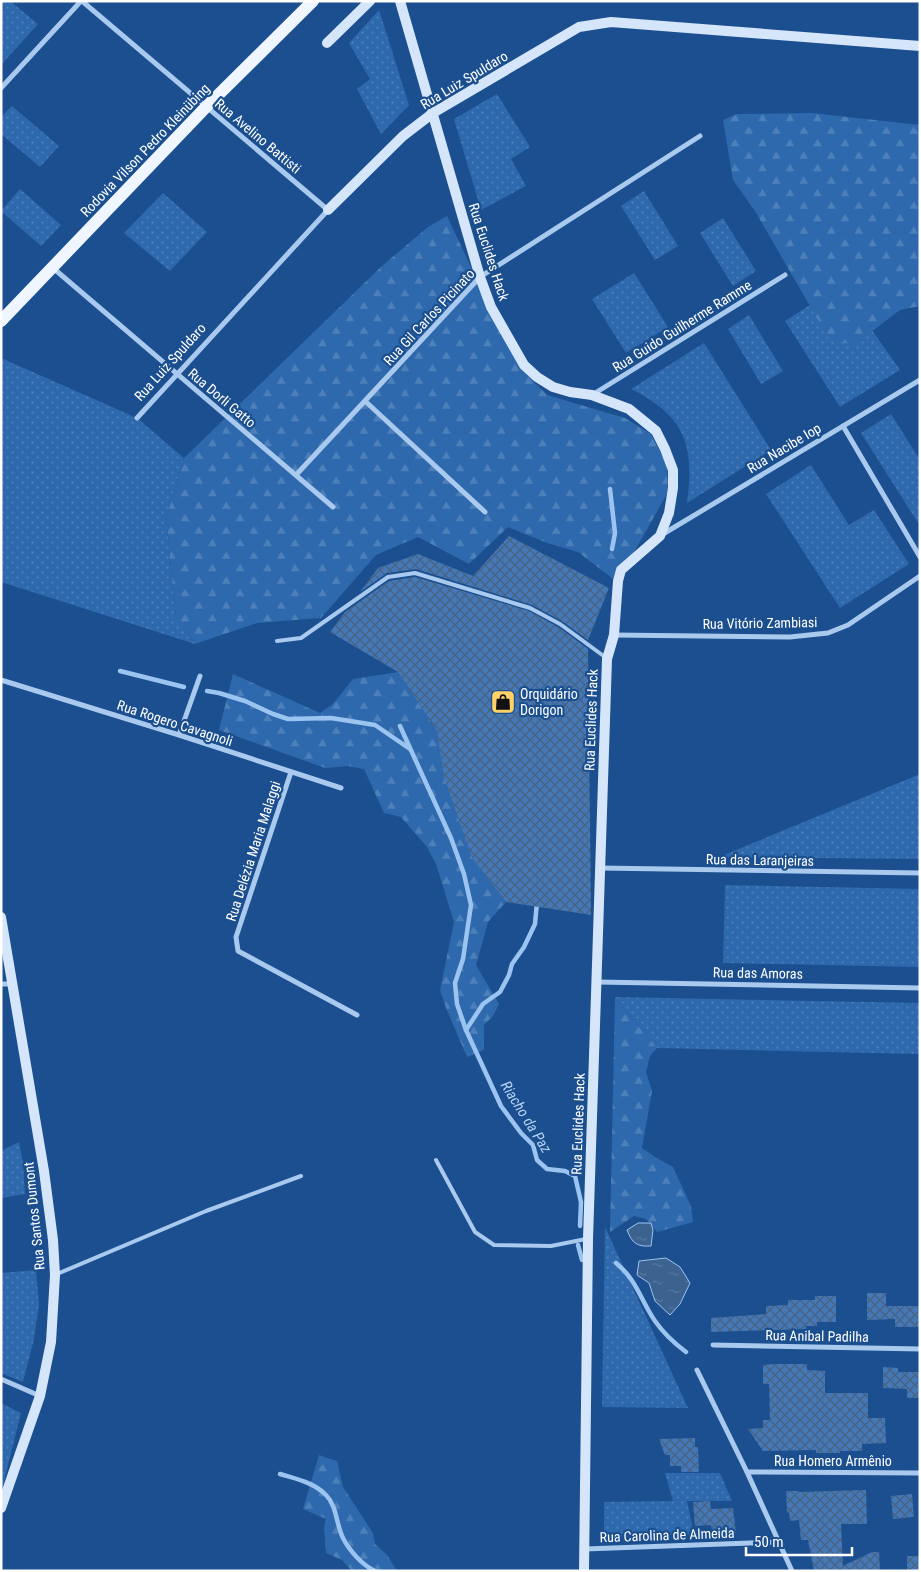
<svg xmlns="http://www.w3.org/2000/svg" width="921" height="1572" viewBox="0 0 921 1572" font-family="'Roboto Condensed',sans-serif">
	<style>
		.grass { fill: url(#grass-dots) }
		.forest { fill: url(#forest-firs) }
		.water { fill: url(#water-ripples); stroke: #9cc4f0 }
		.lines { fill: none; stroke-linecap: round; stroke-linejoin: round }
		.stream { stroke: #9cc4f0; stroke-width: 4.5 }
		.building { fill: url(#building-cross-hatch) }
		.lane { stroke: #a9c9ee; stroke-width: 4 }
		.street { stroke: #a9c9ee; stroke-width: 5 }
		.secondary { stroke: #d6e6fa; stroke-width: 10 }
		.primary { stroke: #f0f6ff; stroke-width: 12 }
		.labels { text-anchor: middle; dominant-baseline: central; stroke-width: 4.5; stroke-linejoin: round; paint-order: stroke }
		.street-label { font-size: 14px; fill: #fff; stroke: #1b4f8f }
		.poi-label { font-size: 14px; fill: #fff; stroke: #1b4f8f; text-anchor: start }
		.water-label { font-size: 15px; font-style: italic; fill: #b5d3f5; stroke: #1b4f8f }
	</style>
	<defs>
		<pattern id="grass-dots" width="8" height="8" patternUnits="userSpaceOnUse" patternTransform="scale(1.25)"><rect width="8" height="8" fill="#2e69ad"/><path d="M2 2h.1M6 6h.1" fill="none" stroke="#4d80b9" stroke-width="1.8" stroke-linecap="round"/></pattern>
		<pattern id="forest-firs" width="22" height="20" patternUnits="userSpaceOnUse" patternTransform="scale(1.25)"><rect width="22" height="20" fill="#2e69ad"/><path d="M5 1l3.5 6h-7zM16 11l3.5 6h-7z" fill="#4d80b9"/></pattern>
		<pattern id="water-ripples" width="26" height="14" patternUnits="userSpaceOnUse" patternTransform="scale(1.25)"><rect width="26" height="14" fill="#3c6290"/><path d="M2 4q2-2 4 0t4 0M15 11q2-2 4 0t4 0" fill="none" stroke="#597aa1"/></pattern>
		<pattern id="building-cross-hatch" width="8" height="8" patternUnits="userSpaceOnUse" patternTransform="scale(1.25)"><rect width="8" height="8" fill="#4478b7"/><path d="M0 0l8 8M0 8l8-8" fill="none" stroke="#486282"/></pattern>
	</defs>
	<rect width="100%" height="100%" fill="#1b4f8f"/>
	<g class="grass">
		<path d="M1,1H10L38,24L1,65Z"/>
		<path d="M379,10L409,105L381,134L357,89L370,79L349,43Z"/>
		<path d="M497,94L530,147L511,159L526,186L481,210L454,119Z"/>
		<path d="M12,106L59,146L40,167L1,134V117Z"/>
		<path d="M20,189L61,225L41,246L1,211Z"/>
		<path d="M644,191L678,246L655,260L621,206Z"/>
		<path d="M163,193L207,232L170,271L124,233Z"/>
		<path d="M723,218L756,271L733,286L700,233Z"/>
		<path d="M865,270L867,323L900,370L840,407L785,321Z"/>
		<path d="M634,273L668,327L626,353L592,299Z"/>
		<path d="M749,315L783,371L761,384L728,329Z"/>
		<path d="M704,343L771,450L687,503C695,445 685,416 631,389Z"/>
		<path d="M1,358L137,418L184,458L166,519L176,617L195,644L1,582Z"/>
		<path d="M891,414L920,460V526L861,433Z"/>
		<path d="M811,465L849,525L874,510L909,564L840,608L766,494Z"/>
		<path d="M920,774V859L719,857Z"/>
		<path d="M725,885L920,889V967L723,963Z"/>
		<path d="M615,997L920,1003V1054L657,1048Z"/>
		<path d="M19,1142L23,1162L25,1194L1,1198V1151Z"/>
		<path d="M605,1227L688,1408L602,1407Z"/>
		<path d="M36,1270L39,1304L34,1339L23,1382L1,1373V1273Z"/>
		<path d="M1,1403L21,1413L1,1493Z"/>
		<path d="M665,1473H720L732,1501H687L694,1534L604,1538V1502L673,1501Z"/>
	</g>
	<g class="forest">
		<path d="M812,113L920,125V306L900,310L854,345L829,339L755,211L733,180L723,120L737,114Z"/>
		<path d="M447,216L494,316L520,368L547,395L625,418L651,434L667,465L668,492L629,561L616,581L578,552L547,543L508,527L469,564L418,537L376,555L321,618L257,623L195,644L176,617L166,519L184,458L383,265L428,227Z"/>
		<path d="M398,672L437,731L472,857L506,902L488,922L476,965L499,1004L493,1016L484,1025V1050L467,1057L446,1008L440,990L454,922L436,864L427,847L401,817L384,813L364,769L348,766L325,768L219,730L233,674L320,713L333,704L353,679Z"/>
		<path d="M615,997L657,1048L650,1056L646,1072L652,1091L642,1148L655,1157L673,1167L691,1206L693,1222L657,1232L646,1219L634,1216L610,1232Z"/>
		<path d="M319,1455L337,1461L343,1487L373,1533L375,1544L387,1555L397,1571H352L342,1560L326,1553L324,1528L326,1519L303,1509Z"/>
	</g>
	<g class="water">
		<path d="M638,1223H651L653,1230L651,1246C637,1247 632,1243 627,1230Z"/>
		<path d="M666,1258L680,1267L690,1283L680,1304L670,1315L655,1301L649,1283L637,1275L639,1261Z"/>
	</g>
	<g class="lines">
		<g class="stream">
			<path d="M610,489L615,533L612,549"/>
			<path d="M120,671L184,687"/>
			<path d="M207,691L219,693L245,701L273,714L288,719L331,718L375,725L410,749"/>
			<path d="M400,726L451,838L464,874L471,905L463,959L455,983L457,1004L466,1030L501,1106L521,1133L533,1145L537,1160L547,1169L565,1171L575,1176L581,1202L580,1226"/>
			<path d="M466,1030L483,1004L500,992L509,975L512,964L524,947L535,924L537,902"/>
			<path d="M578,1245L582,1260"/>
			<path d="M616,1263C637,1280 641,1301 655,1321C664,1334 674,1343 686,1352"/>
			<path d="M280,1474C296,1479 313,1482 326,1495C337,1506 336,1524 343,1538C349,1550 362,1565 375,1571"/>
		</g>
	</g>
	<g class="building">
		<path d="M509,536L609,588L588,640L562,621L532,605L416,569L387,573L360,592L378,568L418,554L473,576Z"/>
		<path d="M415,577L529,611L558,627L588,649L591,915L506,902L472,858L444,777L437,731L398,672L330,632L345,612L389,581Z"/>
		<path d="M867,1293H886V1306H920V1327H895V1319L867,1320Z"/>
		<path d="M815,1296H836V1322H817V1326H806V1329L711,1332V1318L766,1314V1306L788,1305V1300H815Z"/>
		<path d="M775,1364H807V1370L825,1371V1393H868V1418H885L886,1443L862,1444V1451H840V1453H816V1450L763,1451L748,1429L763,1428V1420H770L769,1384H763V1365Z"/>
		<path d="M883,1367L898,1368V1372H920V1398H907V1389L883,1388Z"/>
		<path d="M695,1438V1447H698L699,1472H681V1466H670V1455H665L659,1439Z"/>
		<path d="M866,1490L867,1524H841L843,1566L872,1552H879L880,1571H814L808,1540H801L799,1520L790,1521L789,1512L787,1513L786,1491H799V1492Z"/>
		<path d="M912,1494L914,1517L893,1519L891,1496Z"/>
		<path d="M710,1501L711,1509L733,1508L736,1533L723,1534L722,1530H712L711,1525L695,1526L693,1502Z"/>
		<rect x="907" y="1556" width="13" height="15"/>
	</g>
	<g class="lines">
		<g class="lane">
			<path d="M277,641L301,638L388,577L415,573L530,608L560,624L605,657"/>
			<path d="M436,1160L475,1232L494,1245L551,1246L586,1239"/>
			<path d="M57,1274L206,1211L301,1176"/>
		</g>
		<g class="street">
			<path d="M82,1L328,210L137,418"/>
			<path d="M1,88L81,1"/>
			<path d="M53,268L333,507"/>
			<path d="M592,395L785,275"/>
			<path d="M365,401L485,512"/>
			<path d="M843,426L920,557"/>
			<path d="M296,475L480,277L700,136"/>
			<path d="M663,534L920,380"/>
			<path d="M614,635L790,637L828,633L848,625L920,576"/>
			<path d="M1,680L179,735L341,788"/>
			<path d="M179,735L200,676"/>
			<path d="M291,772L236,937L238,951L357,1015"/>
			<path d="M600,868L920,873"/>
			<path d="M597,982L920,988"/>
			<path d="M1,984H13"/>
			<path d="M713,1345L920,1349"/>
			<path d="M697,1370L747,1472L792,1571"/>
			<path d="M1,1379L40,1396"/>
			<path d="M747,1472L920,1473"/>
			<path d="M585,1549L779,1542"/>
		</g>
		<g class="secondary">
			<path d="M400,1L480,277L491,307L524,365L537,377L553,387L570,392L592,395L629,409L656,431L665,449L673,470V488L669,513L660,536L621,570L618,581L614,635L607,659L588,1239L584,1571"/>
			<path d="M327,43L370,1"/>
			<path d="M328,210L403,136L433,113L579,27L611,22L920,46"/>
			<path d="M1,917L44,1171L53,1240L55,1275L51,1342L40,1396L1,1508"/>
		</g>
		<path class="primary" d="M1,321L206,107L313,1"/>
	</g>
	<defs>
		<symbol id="shop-square" viewBox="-11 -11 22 22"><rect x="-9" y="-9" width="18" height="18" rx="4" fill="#ffd166" stroke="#1b4f8f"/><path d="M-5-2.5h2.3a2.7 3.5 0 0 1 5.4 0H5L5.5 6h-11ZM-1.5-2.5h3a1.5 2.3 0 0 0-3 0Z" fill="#111"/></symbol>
	</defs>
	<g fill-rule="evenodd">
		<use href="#shop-square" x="489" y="688" width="28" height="28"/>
	</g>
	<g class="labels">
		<g class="street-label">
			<text transform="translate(464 80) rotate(-31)">Rua Luiz Spuldaro</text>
			<text transform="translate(258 136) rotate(40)">Rua Avelino Battisti</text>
			<text transform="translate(145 150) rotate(-46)">Rodovia Vilson Pedro Kleinübing</text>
			<text transform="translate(489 252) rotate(72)">Rua Euclides Hack</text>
			<text transform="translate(429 317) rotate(-47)">Rua Gil Carlos Picinato</text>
			<text transform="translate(682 326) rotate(-32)">Rua Guido Guilherme Ramme</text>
			<text transform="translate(170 362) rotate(-48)">Rua Luiz Spuldaro</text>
			<text transform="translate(222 398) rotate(40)">Rua Dorli Gatto</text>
			<text transform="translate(784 448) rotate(-31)">Rua Nacibe Iop</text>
			<text transform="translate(760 623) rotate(-1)">Rua Vitório Zambiasi</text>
			<text transform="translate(591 720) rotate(-88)">Rua Euclides Hack</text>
			<text transform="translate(175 723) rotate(18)">Rua Rogero Cavagnoli</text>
			<text transform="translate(253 851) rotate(-72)">Rua Delézia Maria Malaggi</text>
			<text transform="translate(760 860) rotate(1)">Rua das Laranjeiras</text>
			<text transform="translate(758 973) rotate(1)">Rua das Amoras</text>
			<text transform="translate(578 1124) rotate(-88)">Rua Euclides Hack</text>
			<text transform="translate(34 1216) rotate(-96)">Rua Santos Dumont</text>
			<text transform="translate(817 1336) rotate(1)">Rua Anibal Padilha</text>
			<text x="833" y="1461">Rua Homero Armênio</text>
			<text transform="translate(667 1535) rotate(-2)">Rua Carolina de Almeida</text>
		</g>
		<g class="poi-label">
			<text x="520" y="694">Orquidário<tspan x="520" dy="16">Dorigon</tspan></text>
		</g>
		<g class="water-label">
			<text transform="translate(526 1117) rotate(58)">Riacho da Paz</text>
		</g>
	</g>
	<rect width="921" height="1572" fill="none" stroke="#ffffff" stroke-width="5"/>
	<path d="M746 1547v8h106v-8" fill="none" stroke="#ffffff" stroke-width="2.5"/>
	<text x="754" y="1547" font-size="15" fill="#ffffff" stroke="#1b4f8f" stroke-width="4" paint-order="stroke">50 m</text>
</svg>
